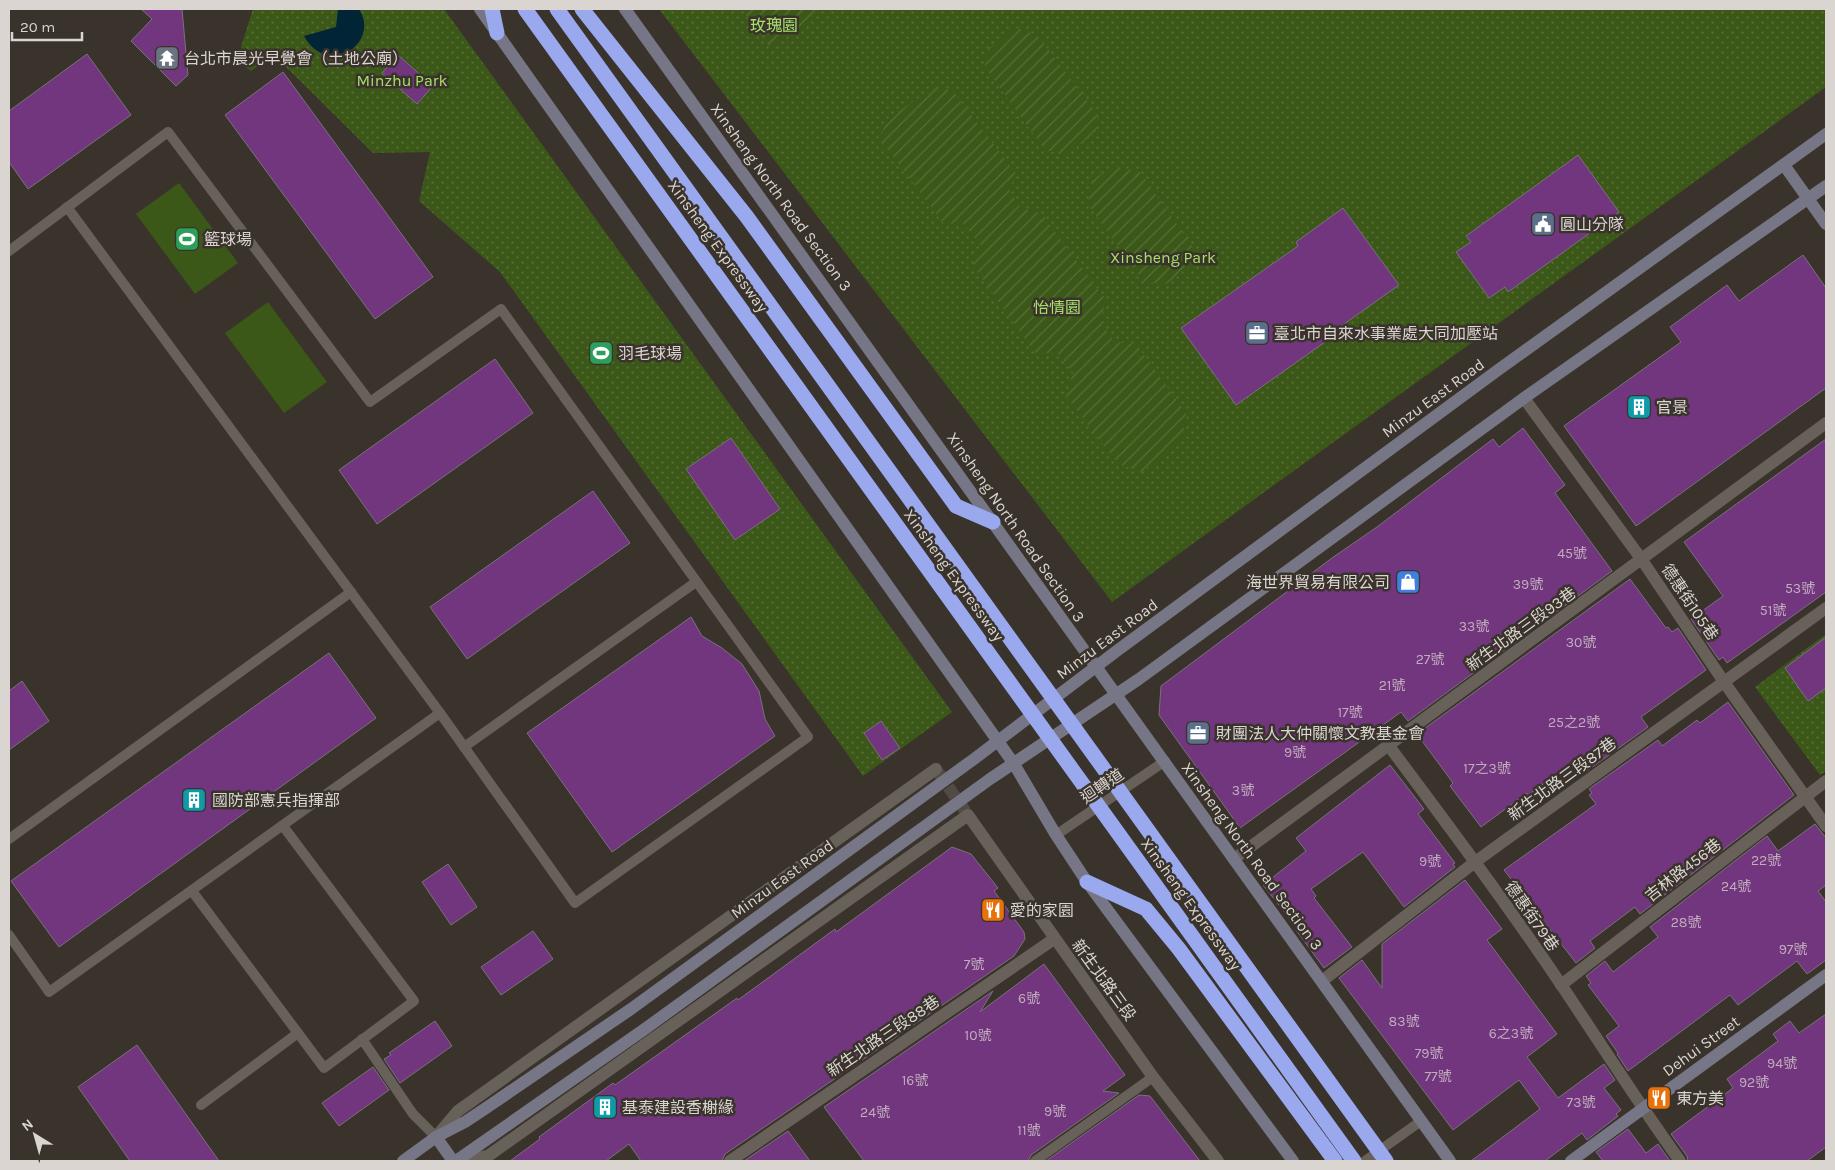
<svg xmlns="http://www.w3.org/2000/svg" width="1835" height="1170" viewBox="0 0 1835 1170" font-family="Karla,'Noto Sans TC',sans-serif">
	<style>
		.grass { fill: #3b5819 }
		.park { fill: url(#park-dots) }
		.garden { fill: url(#garden-furrows) }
		.water { fill: #012537 }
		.building { fill: #72367e; stroke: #78727a }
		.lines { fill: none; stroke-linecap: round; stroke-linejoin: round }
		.street-tunnel { stroke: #524b45; stroke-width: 12; stroke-dasharray: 12 6; stroke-linecap: butt }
		.lane { stroke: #686159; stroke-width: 10 }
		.street { stroke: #686159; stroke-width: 12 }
		.secondary { stroke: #777686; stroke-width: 12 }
		.highway { stroke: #9aa8ee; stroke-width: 15 }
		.labels { text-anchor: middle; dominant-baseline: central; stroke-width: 5; stroke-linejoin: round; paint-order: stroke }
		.number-label { font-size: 14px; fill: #c0adbc }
		.park-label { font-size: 16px; fill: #a6e06b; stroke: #3a332c }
		.poi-label { font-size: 16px; fill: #dad5d1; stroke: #3a332c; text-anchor: start }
		.street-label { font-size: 16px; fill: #dad5d1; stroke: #3a332c }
	</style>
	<defs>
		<pattern id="park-dots" width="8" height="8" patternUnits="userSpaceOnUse" patternTransform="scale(1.25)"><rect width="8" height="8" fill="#3b5819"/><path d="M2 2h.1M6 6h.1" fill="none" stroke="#576f39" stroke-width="1.8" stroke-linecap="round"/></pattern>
		<pattern id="garden-furrows" width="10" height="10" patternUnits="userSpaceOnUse" patternTransform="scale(1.25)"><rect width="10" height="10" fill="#3b5819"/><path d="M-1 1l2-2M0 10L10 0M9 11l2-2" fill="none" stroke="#576f39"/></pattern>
	</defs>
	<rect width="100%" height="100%" fill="#3a332c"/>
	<g class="grass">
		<path d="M179,183L238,263L195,294L136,214Z"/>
		<path d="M268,302L327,382L284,413L225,333Z"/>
	</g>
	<g class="park">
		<path d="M253,9H444L952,712L863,776L500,272L419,201L430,152L373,153L274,55L251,71L237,60Z"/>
		<path d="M659,9H1826V87L1112,602Z"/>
		<path d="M1826,634V771L1820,775L1755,687Z"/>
	</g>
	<g class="garden">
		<path d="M742,9H815L816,15L770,48Z"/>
		<path d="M1016,28L1037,35L1098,115L1096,133L1064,155L1045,150L985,67L988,49Z"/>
		<path d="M936,87L953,91L1016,174L1009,190L1021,209L1041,213L1106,300L1100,322L1115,342L1136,344L1186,413L1182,442L1142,472L1118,464L1066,396L1073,372L1057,353H1035L973,266L981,246L964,224L943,223L880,139L887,119Z"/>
		<path d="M1113,166L1140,172L1195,250L1188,268L1166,284L1144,282L1088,204L1093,180Z"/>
	</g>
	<path class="water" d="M338,9H359C381,43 328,79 304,36L336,27Z"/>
	<g class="building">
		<path d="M141,9H182L188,75L176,86L131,41L152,19Z"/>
		<path d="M87,54L131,115L28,189L9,162V111Z"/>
		<path d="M398,55L433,86L417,104L382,73Z"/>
		<path d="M283,72L433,277L375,319L225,115Z"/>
		<path d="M1578,155L1619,212L1508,292L1505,287L1489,298L1456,252L1471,242L1466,236Z"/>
		<path d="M1343,208L1399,285L1330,334L1332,337L1236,405L1181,328L1298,246L1296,242Z"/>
		<path d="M1803,255L1826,288V388L1636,526L1564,426L1681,342L1670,327L1727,285L1739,301Z"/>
		<path d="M495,359L533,413L377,524L339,470Z"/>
		<path d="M1523,428L1565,485L1555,493L1612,571L1408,721L1401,712L1240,828L1159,715L1161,686L1332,558L1377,527L1493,439L1499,447Z"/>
		<path d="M731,438L780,509L735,540L686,469Z"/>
		<path d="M1826,439V592L1727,663L1723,657L1719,660L1691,619L1723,596L1684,542Z"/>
		<path d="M593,491L630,543L467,659L430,607Z"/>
		<path d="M1630,579L1666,628L1668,627L1672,632L1678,628L1706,670L1641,717L1648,727L1580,776L1571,764L1528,795L1527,793L1481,827L1450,786L1453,783L1417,734Z"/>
		<path d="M691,617L702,636L722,648L742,664L759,691L765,719L775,736L612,852L527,733Z"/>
		<path d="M1826,637V688L1808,701L1785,668Z"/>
		<path d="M329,653L376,718L59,947L11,881Z"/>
		<path d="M22,681L49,721L9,750V691Z"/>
		<path d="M1728,702L1794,795L1640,914L1635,907L1590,941L1595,948L1576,963L1504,870L1596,804L1589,795L1592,793L1589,789L1658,740L1662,746L1697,720L1700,723Z"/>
		<path d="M881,721L900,748L882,760L864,733Z"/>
		<path d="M1390,765L1424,809L1418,814L1455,863L1453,864L1455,867L1404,907L1363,852L1311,889L1316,896L1314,898L1352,947L1324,968L1296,930L1298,929L1263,885L1306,851L1296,838Z"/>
		<path d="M1815,824L1826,838V885L1818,891L1826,902V960L1807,974L1797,961L1738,1005L1730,995L1628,1071L1617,1054L1618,1053L1606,1036L1619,1026L1588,985L1591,983L1586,976L1605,961L1613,972L1653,941L1658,937L1650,927L1767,836L1778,851Z"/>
		<path d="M952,847L971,854L998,888L994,891L1024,932L1025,939L1014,956L725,1154L722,1161H641L629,1144L606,1161H510L540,1139L539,1137L613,1083L615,1085L737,998L738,1000L835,929L836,932Z"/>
		<path d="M448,864L477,907L451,925L422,882Z"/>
		<path d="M1465,880L1502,929L1487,940L1557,1034L1527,1057L1558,1098L1604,1064L1615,1080L1604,1088L1621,1110L1616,1114L1618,1116L1587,1140L1582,1133L1545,1161H1471L1540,1109L1519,1080L1453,1130L1339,978L1362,960L1382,988V944Z"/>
		<path d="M533,931L553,959L501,995L481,967Z"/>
		<path d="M1044,964L1125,1075L1103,1091L1119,1093L1031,1155L1028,1161H864L824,1107L993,991L980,1012Z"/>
		<path d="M1826,1014V1147L1807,1161H1688L1687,1156L1671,1134L1733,1088L1727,1079L1778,1041L1773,1034L1790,1021L1799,1033Z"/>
		<path d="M435,1021L452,1046L400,1083L384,1059L391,1055L389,1053Z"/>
		<path d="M137,1045L219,1161H130L78,1087Z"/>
		<path d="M373,1067L389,1090L339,1126L322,1103Z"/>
		<path d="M1139,1095L1150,1096L1200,1161H1046Z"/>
		<path d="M1628,1129L1646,1153L1658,1144L1670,1161H1603L1596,1152Z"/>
		<path d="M788,1131L810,1161H744Z"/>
	</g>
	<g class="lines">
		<path class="street-tunnel" d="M938,772L968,815"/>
		<g class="lane">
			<path d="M67,207L440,713"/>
			<path d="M9,251L168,132L370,402L501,309L808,737L575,903L440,713L49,992L9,935"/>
			<path d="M464,747L696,582"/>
			<path d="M1056,835L1165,761"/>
			<path d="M9,839L351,592"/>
			<path d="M192,891L324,1068L414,1001L283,826"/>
			<path d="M362,1039L413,1114L436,1137"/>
			<path d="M201,1105L298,1033"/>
			<path d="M1035,1161L1153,1077"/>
			<path d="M1365,1161L1421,1121"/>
		</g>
		<g class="street">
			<path d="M1524,398L1642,560L1724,682L1826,826"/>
			<path d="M1389,746C1448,825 1507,904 1562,986C1601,1044 1639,1104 1680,1161"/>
			<path d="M1234,859L1826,423"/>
			<path d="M1322,981L1475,862L1826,608"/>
			<path d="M1561,985L1826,781"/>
			<path d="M436,1137L458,1111L936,769"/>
			<path d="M461,1161L488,1156L968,815L1153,1077L1218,1161"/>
			<path d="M730,1161L1054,939"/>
		</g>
		<g class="secondary">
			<path d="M480,9L1014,764L1056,835L1087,882L1293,1161"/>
			<path d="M625,9L1450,1161"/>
			<path d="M1784,165L1826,224"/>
			<path d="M436,1137L453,1161"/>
			<path d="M403,1161L436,1137L465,1122L486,1108L631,1009L974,759L1118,650L1498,370L1826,134"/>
			<path d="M456,1161L642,1031L990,779L1139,679L1524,398L1826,186"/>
			<path d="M1571,1161L1826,975"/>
		</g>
		<g class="highway">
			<path d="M492,9L497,33"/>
			<path d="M525,9L1354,1161"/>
			<path d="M557,9L1386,1161"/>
			<path d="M582,9L747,217L956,506L993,522"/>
			<path d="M1087,882L1146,909L1179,949L1335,1161"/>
		</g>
	</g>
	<defs>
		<symbol id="temple-square" viewBox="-11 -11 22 22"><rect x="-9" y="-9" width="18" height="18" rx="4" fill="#6b7280" stroke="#3a332c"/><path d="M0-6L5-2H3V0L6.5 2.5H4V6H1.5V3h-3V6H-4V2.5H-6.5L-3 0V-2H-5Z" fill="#fff"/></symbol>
		<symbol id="civic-square" viewBox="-11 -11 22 22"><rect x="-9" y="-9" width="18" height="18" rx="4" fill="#5c6f8a" stroke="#3a332c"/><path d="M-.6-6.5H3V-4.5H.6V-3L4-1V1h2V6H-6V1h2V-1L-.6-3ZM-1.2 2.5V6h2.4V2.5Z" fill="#fff"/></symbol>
		<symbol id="stadium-square" viewBox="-11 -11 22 22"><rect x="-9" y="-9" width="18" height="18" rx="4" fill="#2e9e5b" stroke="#3a332c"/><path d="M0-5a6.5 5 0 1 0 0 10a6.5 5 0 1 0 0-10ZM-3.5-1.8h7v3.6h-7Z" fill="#fff"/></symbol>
		<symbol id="office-square" viewBox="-11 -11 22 22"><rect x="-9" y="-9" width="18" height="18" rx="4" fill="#5c6f8a" stroke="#3a332c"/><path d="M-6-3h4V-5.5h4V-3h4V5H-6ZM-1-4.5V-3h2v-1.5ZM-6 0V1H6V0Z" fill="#fff"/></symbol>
		<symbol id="building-square" viewBox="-11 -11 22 22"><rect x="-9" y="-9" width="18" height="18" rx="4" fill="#0f9aa8" stroke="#3a332c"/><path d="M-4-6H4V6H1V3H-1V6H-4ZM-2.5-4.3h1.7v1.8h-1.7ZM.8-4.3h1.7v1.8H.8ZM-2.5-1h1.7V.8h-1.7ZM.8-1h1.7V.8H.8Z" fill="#fff"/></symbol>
		<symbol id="shop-square" viewBox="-11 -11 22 22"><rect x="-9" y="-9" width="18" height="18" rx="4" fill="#3f7fe0" stroke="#3a332c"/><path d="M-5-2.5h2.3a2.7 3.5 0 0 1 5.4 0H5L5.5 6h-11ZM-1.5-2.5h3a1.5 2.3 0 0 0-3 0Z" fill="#fff"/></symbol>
		<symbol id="restaurant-square" viewBox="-11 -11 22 22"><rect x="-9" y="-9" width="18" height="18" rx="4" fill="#e8710a" stroke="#3a332c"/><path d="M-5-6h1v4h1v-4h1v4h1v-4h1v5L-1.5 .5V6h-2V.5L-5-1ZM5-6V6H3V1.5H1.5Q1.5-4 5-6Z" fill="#fff"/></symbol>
	</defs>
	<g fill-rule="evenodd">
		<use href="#temple-square" x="153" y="44" width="28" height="28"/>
		<use href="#civic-square" x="1529" y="210" width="28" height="28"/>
		<use href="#stadium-square" x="173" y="225" width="28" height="28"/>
		<use href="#office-square" x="1243" y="319" width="28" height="28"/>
		<use href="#stadium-square" x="587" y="339" width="28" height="28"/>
		<use href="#building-square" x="1625" y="393" width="28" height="28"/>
		<use href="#shop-square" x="1394" y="568" width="28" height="28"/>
		<use href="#office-square" x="1184" y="719" width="28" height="28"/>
		<use href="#building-square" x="180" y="786" width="28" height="28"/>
		<use href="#restaurant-square" x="979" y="896" width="28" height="28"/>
		<use href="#restaurant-square" x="1645" y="1084" width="28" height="28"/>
		<use href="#building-square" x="591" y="1093" width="28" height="28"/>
	</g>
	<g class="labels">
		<g class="number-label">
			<text x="1572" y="553">45號</text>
			<text x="1528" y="584">39號</text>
			<text x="1800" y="588">53號</text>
			<text x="1773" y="610">51號</text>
			<text x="1474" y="626">33號</text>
			<text x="1581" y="642">30號</text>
			<text x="1430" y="659">27號</text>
			<text x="1392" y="685">21號</text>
			<text x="1350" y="712">17號</text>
			<text x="1574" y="722">25之2號</text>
			<text x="1295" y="752">9號</text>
			<text x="1487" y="768">17之3號</text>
			<text x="1243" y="790">3號</text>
			<text x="1766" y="860">22號</text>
			<text x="1430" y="861">9號</text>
			<text x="1736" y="886">24號</text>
			<text x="1686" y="922">28號</text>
			<text x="1793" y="949">97號</text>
			<text x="974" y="964">7號</text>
			<text x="1029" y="998">6號</text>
			<text x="1404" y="1021">83號</text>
			<text x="1511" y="1033">6之3號</text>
			<text x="978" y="1035">10號</text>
			<text x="1429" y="1053">79號</text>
			<text x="1782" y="1063">94號</text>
			<text x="1438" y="1076">77號</text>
			<text x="915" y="1080">16號</text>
			<text x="1754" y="1082">92號</text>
			<text x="1581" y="1102">73號</text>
			<text x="1055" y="1111">9號</text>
			<text x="875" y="1112">24號</text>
			<text x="1029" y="1130">11號</text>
		</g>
		<g class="park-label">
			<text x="774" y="25">玫瑰園</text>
			<text x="402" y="80">Minzhu Park</text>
			<text x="1163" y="257">Xinsheng Park</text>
			<text x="1057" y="307">怡情園</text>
		</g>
		<g class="poi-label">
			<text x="184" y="58">台北市晨光早覺會（土地公廟）</text>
			<text x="1560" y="224">圓山分隊</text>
			<text x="204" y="239">籃球場</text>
			<text x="1274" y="333">臺北市自來水事業處大同加壓站</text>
			<text x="618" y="353">羽毛球場</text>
			<text x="1656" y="407">官景</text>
			<text x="1390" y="582" text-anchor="end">海世界貿易有限公司</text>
			<text x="1216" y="733">財團法人大仲關懷文教基金會</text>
			<text x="212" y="800">國防部憲兵指揮部</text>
			<text x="1010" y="910">愛的家園</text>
			<text x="1676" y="1098">東方美</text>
			<text x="622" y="1107">基泰建設香榭緣</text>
		</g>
		<g class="street-label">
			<text transform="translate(781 197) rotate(54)">Xinsheng North Road Section 3</text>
			<text transform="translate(718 246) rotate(54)">Xinsheng Expressway</text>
			<text transform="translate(1433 398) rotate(-36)">Minzu East Road</text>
			<text transform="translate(1016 527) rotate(55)">Xinsheng North Road Section 3</text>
			<text transform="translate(954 575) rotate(54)">Xinsheng Expressway</text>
			<text transform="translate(1690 602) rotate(56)">德惠街105巷</text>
			<text transform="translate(1521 629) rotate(-36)">新生北路三段93巷</text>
			<text transform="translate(1107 639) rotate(-37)">Minzu East Road</text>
			<text transform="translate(1562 779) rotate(-36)">新生北路三段87巷</text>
			<text transform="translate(1102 786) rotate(-34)">迴轉道</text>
			<text transform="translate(1252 856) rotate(54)">Xinsheng North Road Section 3</text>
			<text transform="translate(1683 870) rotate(-38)">吉林路456巷</text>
			<text transform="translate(782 879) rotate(-36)">Minzu East Road</text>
			<text transform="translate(1191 904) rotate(54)">Xinsheng Expressway</text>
			<text transform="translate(1532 916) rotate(55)">德惠街79巷</text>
			<text transform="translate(1104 980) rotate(54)">新生北路三段</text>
			<text transform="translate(883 1036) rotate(-34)">新生北路三段88巷</text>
			<text transform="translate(1701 1046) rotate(-36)">Dehui Street</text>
		</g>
	</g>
	<rect width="1835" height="1170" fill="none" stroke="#dad5d1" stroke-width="20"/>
	<g transform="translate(35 1135) rotate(323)" stroke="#3a332c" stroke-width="4" paint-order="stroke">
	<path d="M0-4L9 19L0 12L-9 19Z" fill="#dad5d1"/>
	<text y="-8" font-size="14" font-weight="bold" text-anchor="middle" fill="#dad5d1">N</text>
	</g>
	<path d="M12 32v8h70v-8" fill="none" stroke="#dad5d1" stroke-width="2.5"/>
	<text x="20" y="32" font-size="15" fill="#dad5d1" stroke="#3a332c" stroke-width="4" paint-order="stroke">20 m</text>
</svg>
